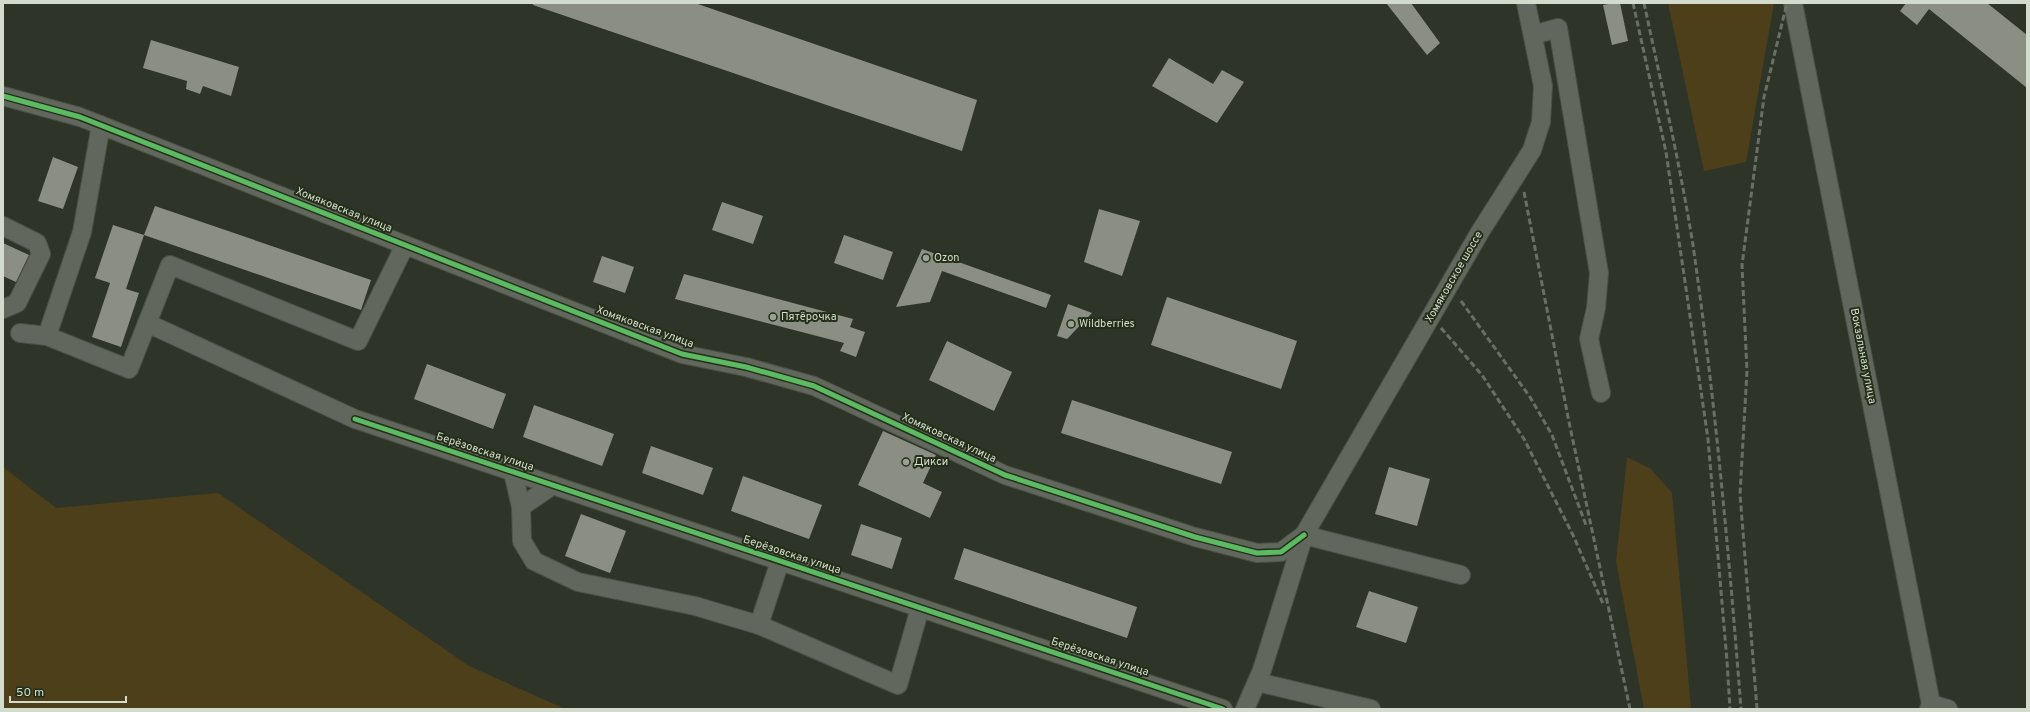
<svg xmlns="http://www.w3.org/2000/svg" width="2030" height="712" viewBox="0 0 2030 712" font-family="Overpass,sans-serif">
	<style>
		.green { fill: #4d3f1a }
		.building { fill: #8b8e82 }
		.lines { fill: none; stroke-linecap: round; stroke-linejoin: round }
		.minor-casing { stroke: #4c5146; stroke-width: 20 }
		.minor { stroke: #61675d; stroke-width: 18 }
		.rail { stroke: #6a6f65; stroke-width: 3; stroke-dasharray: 6 3; stroke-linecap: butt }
		.cycleway-casing { stroke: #242f19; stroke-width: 8 }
		.cycleway { stroke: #5cba63; stroke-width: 5 }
		.poi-dot { fill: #99a193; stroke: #242f19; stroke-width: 1.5 }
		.labels { text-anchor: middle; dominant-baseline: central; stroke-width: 4; stroke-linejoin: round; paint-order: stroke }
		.street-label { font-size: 11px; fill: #d3dbcd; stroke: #242f19 }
		.poi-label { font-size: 11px; fill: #d3dbcd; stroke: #242f19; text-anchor: start }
	</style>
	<rect width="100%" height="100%" fill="#2e3528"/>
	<g class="green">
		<path d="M1668,3H1774L1746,162L1704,171Z"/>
		<path d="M1627,457L1651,469L1672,493L1691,709H1644L1616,561Z"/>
		<path d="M3,467L56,508L218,493L469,666L565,709H3Z"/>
	</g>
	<g class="building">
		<path d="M534,3H695L977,100L962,151L533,5Z"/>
		<path d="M1386,3H1411L1440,43L1427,55Z"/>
		<path d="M1613,3H1620L1628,41L1612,45L1603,5Z"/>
		<path d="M1906,3H1987L2027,35V88L1929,9L1917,25L1900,11Z"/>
		<path d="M151,40L239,67L231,96L203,86L200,94L186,89L187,81L143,68Z"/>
		<path d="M1169,58L1213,84L1222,70L1244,82L1217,123L1152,86Z"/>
		<path d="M53,157L78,167L63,209L38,201Z"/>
		<path d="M722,202L763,216L753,244L712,230Z"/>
		<path d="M155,206L371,280L361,310L144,235Z"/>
		<path d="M1099,209L1140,221L1122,276L1084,262Z"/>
		<path d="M113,225L144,235L126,289L139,293L121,347L92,337L110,283L95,278Z"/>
		<path d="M844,235L893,252L883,280L834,263Z"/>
		<path d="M3,243L29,255L16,282L3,276Z"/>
		<path d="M922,249L1051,295L1046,308L942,271L930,302L896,307Z"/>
		<path d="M602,256L634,267L625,293L593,282Z"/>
		<path d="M684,274L853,319L850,327L865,332L856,357L840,351L844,343L675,299Z"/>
		<path d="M1167,297L1297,341L1281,389L1151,345Z"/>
		<path d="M1068,304L1092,313L1067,339L1057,336Z"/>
		<path d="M947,341L1012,372L994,411L929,380Z"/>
		<path d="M427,364L506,394L493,429L414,399Z"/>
		<path d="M1072,400L1232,452L1221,484L1061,433Z"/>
		<path d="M534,405L614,434L602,466L523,437Z"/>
		<path d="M883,431L936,455L923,483L942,492L930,518L858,485Z"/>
		<path d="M651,446L713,468L703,495L642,473Z"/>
		<path d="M1389,467L1430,479L1417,526L1375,514Z"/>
		<path d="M743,476L822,505L809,539L731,511Z"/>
		<path d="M581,514L626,531L610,573L565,556Z"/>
		<path d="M861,524L902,538L892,569L851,555Z"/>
		<path d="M964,548L1137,607L1127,638L954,579Z"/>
		<path d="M1369,591L1418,607L1406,643L1356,627Z"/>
	</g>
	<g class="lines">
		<defs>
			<g id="minor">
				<path d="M1793,3L1931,704L1929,709"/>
				<path d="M1533,35L1558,28L1599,273L1596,308L1589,339L1601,393"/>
				<path d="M3,96L80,117L682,354L746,367L814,386L1005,475L1195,537L1257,553L1281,552L1304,535"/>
				<path d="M101,125L82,232L47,336L129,369L170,265L358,341L405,245"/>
				<path d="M3,226L37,243L41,254L17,303L3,309"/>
				<path d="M147,323L355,419L1223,709"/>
				<path d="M20,333L47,336"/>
				<path d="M513,472L521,507L553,485"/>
				<path d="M521,507L522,541L534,561L578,582L695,606L759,625L898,685L920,608"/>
				<path d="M1304,535L1461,575"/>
				<path d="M759,625L780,561"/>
				<path d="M1257,682L1371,709"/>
				<path d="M1931,704L1948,709"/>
				<path d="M1245,709L1262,670L1304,535L1480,232L1532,150L1541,122L1543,86L1526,3"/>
			</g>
		</defs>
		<use href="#minor" class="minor-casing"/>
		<use href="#minor" class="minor"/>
		<g class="rail">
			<path d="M1633,3L1666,152L1708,439L1727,661L1730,709"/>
			<path d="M1644,3C1661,83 1680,164 1693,245C1715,399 1729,554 1741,709"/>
			<path d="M1524,192L1569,422L1630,709"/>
			<path d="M1461,301L1530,397L1552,435L1586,525"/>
			<path d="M1441,328L1482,375L1524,439L1573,535L1604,606"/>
			<path d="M1757,709L1740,494L1747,371L1742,265L1764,97L1787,3"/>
		</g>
		<defs>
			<g id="cycleway">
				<path d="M3,96L80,117L682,354L746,367L814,386L1005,475L1195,537L1257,553L1281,552L1304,535"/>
				<path d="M355,419L1223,709"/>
			</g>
		</defs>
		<use href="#cycleway" class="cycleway-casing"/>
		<use href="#cycleway" class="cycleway"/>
	</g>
	<g class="poi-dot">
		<circle cx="926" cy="258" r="4"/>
		<circle cx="773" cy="317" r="4"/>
		<circle cx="1071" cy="324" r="4"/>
		<circle cx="906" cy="462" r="4"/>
	</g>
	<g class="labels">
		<g class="street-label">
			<text transform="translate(344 210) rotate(22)">Хомяковская улица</text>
			<text transform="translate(1454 277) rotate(-60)">Хомяковское шоссе</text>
			<text transform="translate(645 327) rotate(20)">Хомяковская улица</text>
			<text transform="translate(1863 356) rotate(79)">Вокзальная улица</text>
			<text transform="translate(949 438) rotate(25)">Хомяковская улица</text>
			<text transform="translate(485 452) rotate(18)">Берёзовская улица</text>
			<text transform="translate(792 555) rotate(18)">Берёзовская улица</text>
			<text transform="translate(1100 657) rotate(18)">Берёзовская улица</text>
		</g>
		<g class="poi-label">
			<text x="934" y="258">Ozon</text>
			<text x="781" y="317">Пятёрочка</text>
			<text x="1079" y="324">Wildberries</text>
			<text x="914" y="462">Дикси</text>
		</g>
	</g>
	<rect width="2030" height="712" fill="none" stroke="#d3dbcd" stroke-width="8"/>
	<path d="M10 696v6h116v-6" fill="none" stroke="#d3dbcd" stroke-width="2"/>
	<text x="16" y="696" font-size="12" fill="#d3dbcd" stroke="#242f19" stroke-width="3" paint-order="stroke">50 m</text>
</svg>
